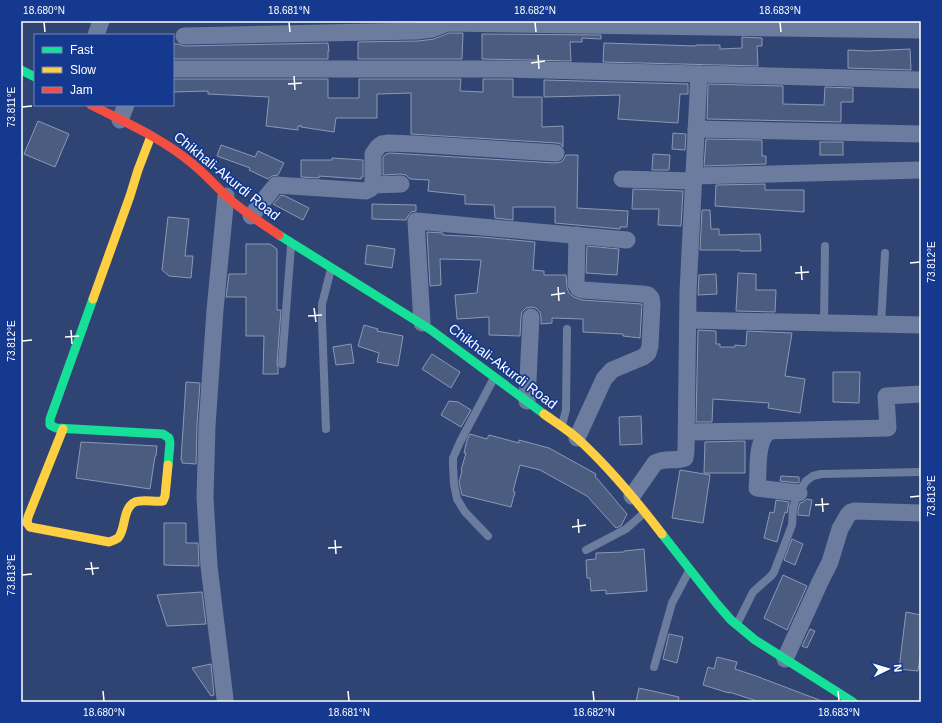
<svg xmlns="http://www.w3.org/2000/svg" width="942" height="723" viewBox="0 0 942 723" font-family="Helvetica,sans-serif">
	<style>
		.building { fill: #4b5c81; stroke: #8c98b4 }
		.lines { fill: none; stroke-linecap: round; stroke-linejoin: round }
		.lane { stroke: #6c7c9e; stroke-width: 8 }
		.street { stroke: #6c7c9e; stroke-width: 17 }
		.fast { stroke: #16e098; stroke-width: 9 }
		.slow { stroke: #ffcf43; stroke-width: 9 }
		.jam { stroke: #f24e42; stroke-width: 9 }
		.ticks { fill: none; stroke: #fff; stroke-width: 1.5 }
		.labels { text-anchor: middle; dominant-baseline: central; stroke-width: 3.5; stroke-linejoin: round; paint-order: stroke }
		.street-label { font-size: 14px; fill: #fff; stroke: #14398f }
		.neatline { fill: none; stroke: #fff; stroke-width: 1.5 }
		.ticks-label { font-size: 10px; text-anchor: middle; fill: #fff }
	</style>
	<rect width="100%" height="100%" fill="#304473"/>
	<g class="building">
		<path d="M449,33H463L462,59H358V42L418,41L434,39Z"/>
		<path d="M482,34L601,35V39L582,38V42H570L571,61L482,59Z"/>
		<path d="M742,37L762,38V46H757L758,66L603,62L604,43L696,46V45H720V49L742,48Z"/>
		<path d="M328,43L329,51H328V59H173V44H178L184,46Z"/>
		<path d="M910,49L911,70L848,68V50L868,51Z"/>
		<path d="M173,79H328V98H359V79H461L460,91L483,92V79H513V97H542V127L563,126V147L561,144L557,143L411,134V93L377,94V118H336L334,132L301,127V125L300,126H298V130L266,126L269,97L208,94V91L173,92Z"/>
		<path d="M544,80L688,84V94H680L678,123L618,119L620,95L544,97Z"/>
		<path d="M708,84L783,86V104L824,105L825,87L853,88V102H841V122L707,119Z"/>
		<path d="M38,121L69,134L55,167L24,154Z"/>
		<path d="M673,133L686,134L685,150L672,149Z"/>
		<path d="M706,139L762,140V156H766V164L704,166Z"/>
		<rect x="820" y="142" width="23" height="13"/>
		<path d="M221,145L255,157L258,151L284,163L278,175L272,176L268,179L249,170L250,168L217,156Z"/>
		<path d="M390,153L555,163L561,162L564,159L566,155H578L577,208L628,211L627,227H620V229L555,223V207H513V220L495,218L494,205L465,204V195L428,191L429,180L410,179L406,175L401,174L383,175V157L386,154Z"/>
		<path d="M653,154L670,155L669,170H652Z"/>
		<path d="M332,158L363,160V177H361V179L319,176V178L301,177V160H332Z"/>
		<path d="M765,184V190H804V212L715,206L716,185Z"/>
		<path d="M633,189L683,191L681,226L658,225L659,209H632Z"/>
		<path d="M281,195L285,196L309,208L303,220L273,204Z"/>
		<path d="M372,204L416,205V211L411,212L408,216L406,220L372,219Z"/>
		<path d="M702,210H710L711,229H719V235L760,234L761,251H740V250H700Z"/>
		<path d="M168,217L189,219L185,256H193L191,278L169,276L162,270Z"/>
		<path d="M427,232L443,233V235L482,237L535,242L533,270L544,271V275H566L567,288L569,293L574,297L582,300L642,304L640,338L623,336V334L583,332V319L552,318V323L541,324V317L540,312L536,308L531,307L526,308L522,312L521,317L520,336L489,335V317L457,319L455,295L477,293L481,260L440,259L441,285L430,286Z"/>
		<path d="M246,244H270L277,249V310H281L277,364L278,368V374H263L264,336H246V297H226L229,274H246Z"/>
		<path d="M367,245L395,249L392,268L365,264Z"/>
		<path d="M587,246L619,249L617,275L586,273Z"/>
		<path d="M738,273L756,274V290H776L775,312L736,311Z"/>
		<path d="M716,274L717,294L698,295L699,275Z"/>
		<path d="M364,325L378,329L377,331L403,336L398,366L377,362L379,353L358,346Z"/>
		<path d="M698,330L716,331V344H720V347H735V345L745,346L746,345L747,331L792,333L785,376L805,379L800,413L768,408L769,403L713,399L712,422H696Z"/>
		<path d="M351,344L354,363L336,365L333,347Z"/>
		<path d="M432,354L460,372L451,388L422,369Z"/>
		<path d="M833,372H860L859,403L833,402Z"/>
		<path d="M186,382L200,383L197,425L196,464L182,463V460H181Z"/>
		<path d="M449,401L458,402L471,410L461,427L441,415Z"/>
		<path d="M641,416L642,444L620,445L619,417Z"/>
		<path d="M470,434L487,439L489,435L519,443V440L549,448L596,474L595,476L627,514L621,526L616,528L587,496L540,470L520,465L513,491L515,492L511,507L462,495L459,482L462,471L461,470L466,453H464L467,440Z"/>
		<path d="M745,441V473H704L705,442Z"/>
		<path d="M81,442L157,446L156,456H155L150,489L76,478Z"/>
		<path d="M680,470L710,475L703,523L672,518Z"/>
		<path d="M781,476L799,477V483L780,481Z"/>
		<path d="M807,499L812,500L809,516L798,515V509L800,503L803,502Z"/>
		<path d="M776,500L789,502L787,513L785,512L777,542L764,538L770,512L774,513Z"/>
		<path d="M164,523H186V543H198L199,566L164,565Z"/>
		<path d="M792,539L803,544L795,565L784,560Z"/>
		<path d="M644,549L647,591L606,594V590L591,591L590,578H587L586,560L596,559V553L624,552V551Z"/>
		<path d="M783,575L807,586L787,630L764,618Z"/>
		<path d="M202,592L206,624L167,626L157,595Z"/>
		<path d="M906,612L921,615V650L918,671L899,669Z"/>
		<path d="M810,629L815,631L807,648L802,646Z"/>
		<path d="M669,634L683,637L677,663L663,659Z"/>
		<path d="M717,657L737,662L735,669L756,676L822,701V702H760L729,692V693L703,685L708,667L714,669Z"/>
		<path d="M211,664L214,695L211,696L192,668Z"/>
		<path d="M639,688L679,697L678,702H636Z"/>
	</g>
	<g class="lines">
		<g class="lane">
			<path d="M824,323L825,246"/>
			<path d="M881,324L885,253"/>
			<path d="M282,364L291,246"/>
			<path d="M562,425L566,410L567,329"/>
			<path d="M326,429L322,321V304L331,269"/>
			<path d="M488,536L465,512L457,499L454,484L453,466V458L460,442L494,378"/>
			<path d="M586,550L626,529L644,513"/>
			<path d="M737,624L753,592L771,576L774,572L792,525L793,508L796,498L806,481L813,476L821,474L921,472"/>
			<path d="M654,667L672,603L689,571"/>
		</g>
		<g class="street">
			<path d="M96,35L101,21"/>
			<path d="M184,36L417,31L432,29L447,23L921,30"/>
			<path d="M173,69H508L921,80"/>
			<path d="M120,120L126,105"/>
			<path d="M696,129L921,134"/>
			<path d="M694,176L921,170"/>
			<path d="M622,179L694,181"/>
			<path d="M373,185L401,184"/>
			<path d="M251,216L276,185L366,191L370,189L373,185V154L378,147L382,144L389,143L415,144L556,153"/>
			<path d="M577,235L576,284L578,288L583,290L642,294L648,295L651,298L652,304L650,346L648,353L643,357L612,370L604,379L577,438"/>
			<path d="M688,320L921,325"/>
			<path d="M422,323L416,221L627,240"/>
			<path d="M527,401L531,317"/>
			<path d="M769,431C767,433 764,436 763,439C756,452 759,473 757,488L799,493"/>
			<path d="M687,432L758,431L888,428L886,396L921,394"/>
			<path d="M632,496L655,463C666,457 675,462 685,458L686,451L688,292L699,74"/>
			<path d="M785,659L820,582L830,562L840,529L848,515L851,512L855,511L921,513"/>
			<path d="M225,699L209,566L205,497L207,426L215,310L226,196"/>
		</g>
		<g class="fast">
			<path d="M21,70L35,77"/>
			<path d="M279,235L431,330L544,414"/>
			<path d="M93,299L50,419V425L56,428L163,434L169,438L170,443L168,465"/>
			<path d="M662,534L717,604L731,620L755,640L853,702"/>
		</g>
		<g class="slow">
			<path d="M93,299L130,196L138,170L151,136"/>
			<path d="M544,414C555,422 568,430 578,439C610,468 636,500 662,534"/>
			<path d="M63,429L28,517L27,523L30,527L109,542C112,541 115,540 118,538C126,530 122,508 135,502C141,499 155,502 163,501L165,496L168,465"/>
		</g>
		<path class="jam" d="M91,105C127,123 164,139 194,165C205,174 215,185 225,195C241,210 261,223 279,235"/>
	</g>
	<path class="ticks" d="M44,22L45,32M289,22L290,32M535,22L536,32M780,22L781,32M538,55L539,69M531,63L545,61M294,76L295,90M288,84L302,83M22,107L32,106M910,263L920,262M801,266L802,280M795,273L809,272M558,287L559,301M551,295L565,293M314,308L316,322M308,316L322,315M71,330L72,344M65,337L79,336M22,341L32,340M910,497L920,496M822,498L823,512M815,505L829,504M578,519L579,533M572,527L586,525M335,540L336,554M328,548L342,547M91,562L93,575M85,569L99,568M22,575L32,574M103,691L104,701M348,691L349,701M593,691L594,701M838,691L839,701"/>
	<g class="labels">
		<g class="street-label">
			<text transform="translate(227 176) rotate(39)">Chikhali-Akurdi Road</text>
			<text transform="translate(503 366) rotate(37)">Chikhali-Akurdi Road</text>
		</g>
	</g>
	<rect width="942" height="723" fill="none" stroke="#14398f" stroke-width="44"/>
	<rect x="34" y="34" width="140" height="72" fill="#14398f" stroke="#7288bc"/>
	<rect x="42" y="47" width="20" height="6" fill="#16e098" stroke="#7288bc"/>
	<text x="70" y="54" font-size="12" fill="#ffffff">Fast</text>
	<rect x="42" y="67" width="20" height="6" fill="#ffcf43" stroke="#7288bc"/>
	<text x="70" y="74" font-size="12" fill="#ffffff">Slow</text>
	<rect x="42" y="87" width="20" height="6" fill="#f24e42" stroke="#7288bc"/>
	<text x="70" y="94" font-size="12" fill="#ffffff">Jam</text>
	<g transform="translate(888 669) rotate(85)" stroke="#14398f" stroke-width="3" paint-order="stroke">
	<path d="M0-3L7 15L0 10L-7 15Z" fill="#ffffff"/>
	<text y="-6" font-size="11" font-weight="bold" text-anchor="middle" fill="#ffffff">N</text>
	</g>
	<rect x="22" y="22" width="898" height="679" class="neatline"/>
	<g class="ticks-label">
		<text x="44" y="14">18.680°N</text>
		<text x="289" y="14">18.681°N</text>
		<text x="535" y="14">18.682°N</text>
		<text x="780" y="14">18.683°N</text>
		<text transform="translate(11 107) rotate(-90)" y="4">73.811°E</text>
		<text transform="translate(931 262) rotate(-90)" y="4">73.812°E</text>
		<text transform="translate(11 341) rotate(-90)" y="4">73.812°E</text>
		<text transform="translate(931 496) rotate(-90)" y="4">73.813°E</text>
		<text transform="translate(11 575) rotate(-90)" y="4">73.813°E</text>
		<text x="104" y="716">18.680°N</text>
		<text x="349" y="716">18.681°N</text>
		<text x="594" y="716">18.682°N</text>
		<text x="839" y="716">18.683°N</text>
	</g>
</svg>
